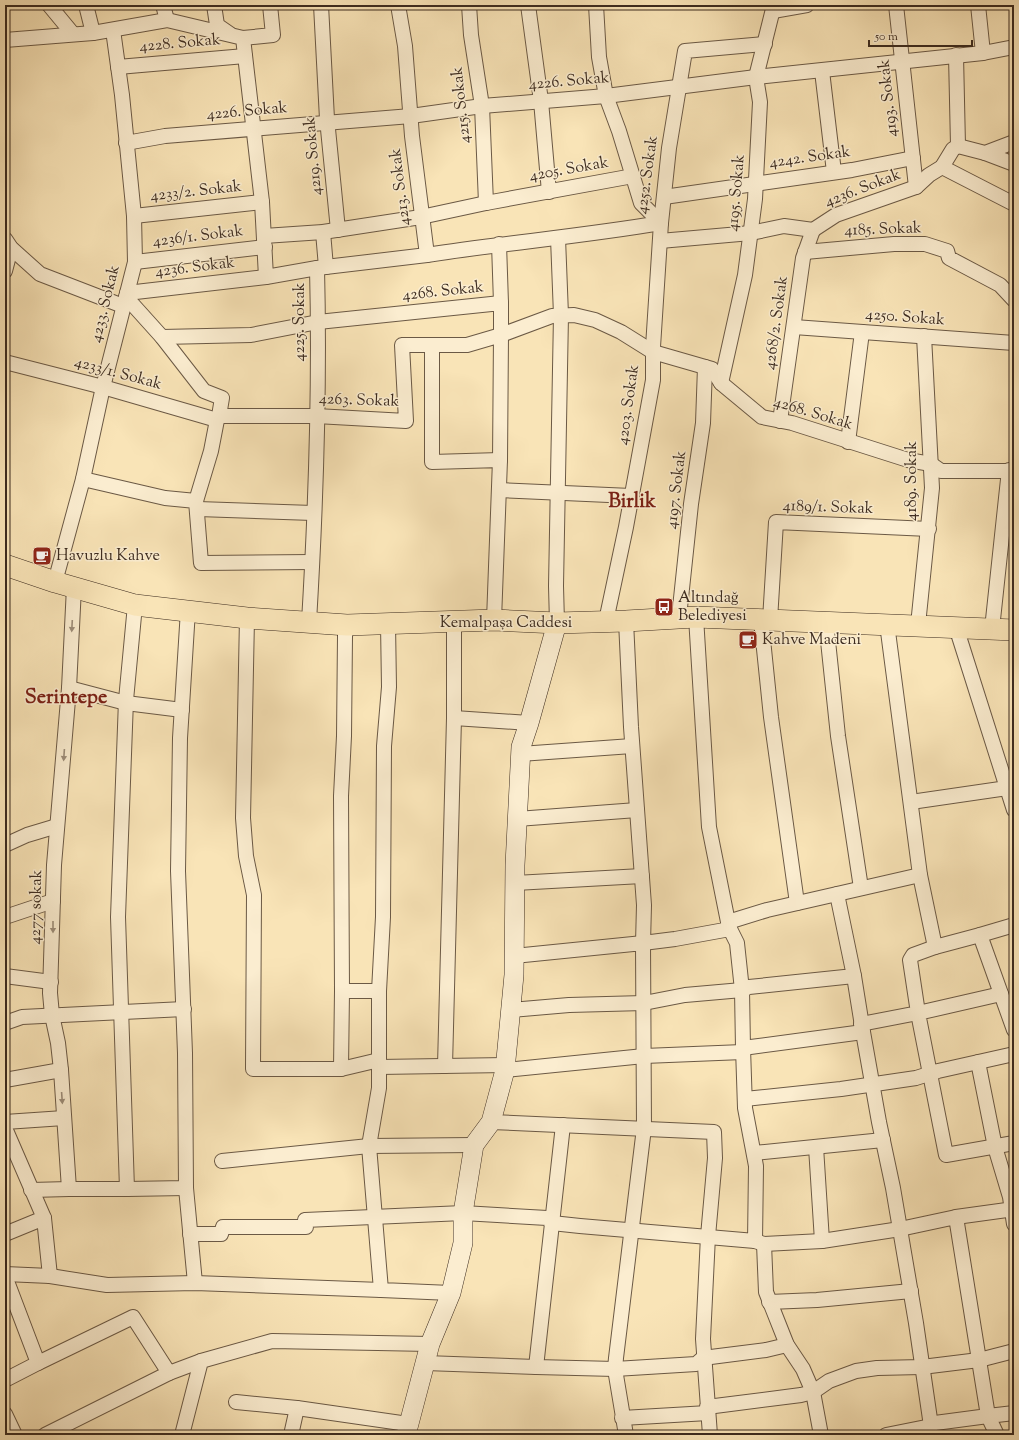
<svg xmlns="http://www.w3.org/2000/svg" width="1019" height="1440" viewBox="0 0 1019 1440" font-family="'Sorts Mill Goudy',serif">
	<style>
		.lines { fill: none; stroke-linecap: round; stroke-linejoin: round }
		.street-casing { stroke: #6b5945; stroke-width: 16 }
		.secondary-casing { stroke: #3c2b1f; stroke-width: 20 }
		.primary-casing { stroke: #3c2b1f; stroke-width: 22 }
		.street { stroke: #fbedd0; stroke-width: 14 }
		.secondary { stroke: #fbedd0; stroke-width: 19 }
		.primary { stroke: #f9e4b7; stroke-width: 21 }
		.oneway { fill: #9c8c78 }
		.labels { text-anchor: middle; dominant-baseline: central; stroke-width: 3; stroke-linejoin: round; paint-order: stroke }
		.street-label { font-size: 16px; fill: #3c2b1f; stroke: #fbedd0 }
		.poi-label { font-size: 16px; fill: #3c2b1f; stroke: #fbedd0; text-anchor: start }
		.district-label { font-size: 20px; font-weight: bold; fill: #7a1f14; stroke: #fbedd0 }
	</style>
	<rect width="100%" height="100%" fill="#f9e4b7"/>
	<filter id="stains"><feTurbulence type="fractalNoise" baseFrequency=".005" numOctaves="4"/><feColorMatrix values="0 0 0 0 .2 0 0 0 0 .09 0 0 0 0 .02 0 0 0 .5 -.17"/></filter>
	<radialGradient id="worn" r=".72"><stop offset=".6" stop-color="#630" stop-opacity="0"/><stop offset="1" stop-color="#630" stop-opacity=".3"/></radialGradient>
	<g class="lines">
		<defs>
			<g id="street">
				<path d="M49,5L73,34"/>
				<path d="M86,5L93,33"/>
				<path d="M163,5L167,20"/>
				<path d="M214,5L217,25L230,34"/>
				<path d="M321,5L327,119L338,230"/>
				<path d="M469,5L471,35L482,106L486,203"/>
				<path d="M528,5L541,101L549,192"/>
				<path d="M596,5L599,57L606,96L619,131L641,203L661,223L653,347V380L626,527L606,621"/>
				<path d="M896,5L916,187"/>
				<path d="M978,5L983,53"/>
				<path d="M773,11L807,5"/>
				<path d="M243,38L273,35L270,5"/>
				<path d="M5,40L93,33L167,20L243,38L262,202L266,277L317,268C320,386 316,504 309,622"/>
				<path d="M956,55L958,146"/>
				<path d="M118,67L245,56"/>
				<path d="M822,71L834,172"/>
				<path d="M126,143L165,136L411,116L482,106L606,96L756,77L983,53L1014,47"/>
				<path d="M958,146L985,153L1014,142"/>
				<path d="M985,153L1014,164"/>
				<path d="M942,167L1014,204"/>
				<path d="M664,197L852,170L913,158"/>
				<path d="M134,216L262,202"/>
				<path d="M813,230L836,215L916,187L929,175L942,167L953,149L958,146"/>
				<path d="M323,232L326,267"/>
				<path d="M264,236L323,232L421,217L486,203L633,176"/>
				<path d="M5,239L11,248L40,274L123,306"/>
				<path d="M660,241L751,233L784,226L813,230"/>
				<path d="M499,244L501,303"/>
				<path d="M805,252L894,244H925L947,251L949,258L1000,285L1014,300"/>
				<path d="M427,255C505,243 583,236 661,223L669,148L685,51L765,44"/>
				<path d="M135,262L265,247"/>
				<path d="M317,268L427,255L412,136L405,46L398,5"/>
				<path d="M5,271L11,248"/>
				<path d="M127,293L266,277"/>
				<path d="M126,297L162,337L204,391L222,398L219,416"/>
				<path d="M794,327L1014,343"/>
				<path d="M162,337L251,335L318,322L501,303V335L552,316L574,315L595,320L621,332L653,352L712,369L721,383L762,417L792,423L908,460L931,464L941,471H1014"/>
				<path d="M432,345V462L500,460L494,620"/>
				<path d="M5,362L103,387L217,420L219,416"/>
				<path d="M721,383L745,275L755,199L760,102L756,77L774,5"/>
				<path d="M219,416H316L406,421L402,345H467L501,335L500,460"/>
				<path d="M780,421L803,258L813,230"/>
				<path d="M848,442L862,332"/>
				<path d="M83,479L165,498L196,501L201,563L312,562"/>
				<path d="M499,490L631,496"/>
				<path d="M196,501L211,451L217,420"/>
				<path d="M198,509L313,513"/>
				<path d="M55,582L83,479L103,387L135,262L134,216L122,95L113,30"/>
				<path d="M679,617L691,504L703,423L705,367"/>
				<path d="M696,617L709,827L728,922"/>
				<path d="M247,618L243,818L246,856L254,895L253,1069H341L379,1060"/>
				<path d="M761,620L771,717L797,903"/>
				<path d="M770,620L776,522L929,529"/>
				<path d="M626,621L631,727L644,905L643,943L675,939L730,929L728,922L767,910L920,875L887,624"/>
				<path d="M826,622L838,736L861,888"/>
				<path d="M557,623L556,586L561,315L558,238"/>
				<path d="M388,624L389,687L384,746L383,917L379,991V1088L369,1146L381,1290L451,1293"/>
				<path d="M347,625L345,636L344,736L341,796L342,991H379"/>
				<path d="M918,625L932,488L924,336"/>
				<path d="M956,627L1014,810"/>
				<path d="M992,629L1009,470"/>
				<path d="M69,688L126,703L182,710"/>
				<path d="M454,718L529,723"/>
				<path d="M520,754L632,746"/>
				<path d="M911,802L1014,787"/>
				<path d="M517,819L637,810"/>
				<path d="M5,845L27,835L57,826"/>
				<path d="M920,875L935,947L980,935L1014,1030"/>
				<path d="M515,883L642,876"/>
				<path d="M5,917L53,901"/>
				<path d="M730,929L737,943L742,990L743,1048L863,1032L854,976"/>
				<path d="M980,935L1014,925"/>
				<path d="M514,956L643,943L644,1128L616,1358L615,1369L626,1435"/>
				<path d="M5,976L51,982"/>
				<path d="M1001,994L918,1013L946,1155L1014,1143"/>
				<path d="M511,1010L569,1005L644,1003L685,995L742,990L749,987L854,976L837,894"/>
				<path d="M5,1023L22,1017L184,1009"/>
				<path d="M861,1024L918,1013L910,960L913,955L935,947"/>
				<path d="M863,1032L879,1122L893,1188L916,1323L931,1426"/>
				<path d="M978,1062L995,1147L1010,1197L1014,1224"/>
				<path d="M445,1066L454,718V622"/>
				<path d="M379,1067L506,1065"/>
				<path d="M341,1069L342,991"/>
				<path d="M505,1070L644,1056L743,1052"/>
				<path d="M5,1080L61,1070"/>
				<path d="M745,1099L841,1089L916,1078L938,1071L1014,1054"/>
				<path d="M5,1122L64,1118"/>
				<path d="M491,1122L714,1132L715,1158L708,1236L703,1339L710,1435"/>
				<path d="M563,1125L536,1367L615,1369L696,1364L703,1358L766,1350L787,1345"/>
				<path d="M5,1128L44,1218L5,1234"/>
				<path d="M816,1147L822,1241"/>
				<path d="M754,1153L883,1140"/>
				<path d="M222,1161L369,1146L474,1145"/>
				<path d="M186,1188L195,1283"/>
				<path d="M69,1189H127L118,917L126,700L135,605"/>
				<path d="M127,1189L186,1188L185,1053L178,871L180,738L188,610"/>
				<path d="M31,1190L69,1189L61,1070L58,1043L52,1015L50,993L54,865L69,688L74,587"/>
				<path d="M956,1217L1014,1209"/>
				<path d="M44,1218L50,1276"/>
				<path d="M190,1234H221L223,1227H306L305,1220L463,1213L547,1218L552,1223L580,1226L755,1241L756,1166L745,1108L743,1048"/>
				<path d="M755,1241L764,1244L822,1241L900,1229L956,1217L988,1416L935,1423L931,1426L886,1435"/>
				<path d="M764,1244L766,1292L787,1345L803,1369L813,1392L821,1435"/>
				<path d="M5,1274L50,1276L107,1285L195,1283L381,1290"/>
				<path d="M5,1276L38,1363L5,1380"/>
				<path d="M769,1302L817,1300L911,1291"/>
				<path d="M38,1363L133,1317L169,1373L201,1361"/>
				<path d="M425,1363L536,1367"/>
				<path d="M236,1402L297,1408L408,1424"/>
				<path d="M707,1407L801,1395L813,1392L829,1381L856,1371L877,1368L922,1367L979,1360L1014,1351"/>
				<path d="M5,1414L15,1435"/>
				<path d="M622,1418L708,1413"/>
				<path d="M45,1435L169,1373"/>
				<path d="M182,1435L201,1361L272,1341L430,1344"/>
				<path d="M291,1435L297,1408"/>
				<path d="M997,1435L988,1416L1014,1413"/>
			</g>
			<path id="secondary" d="M406,1435L430,1344L451,1293L463,1243V1213L474,1145L491,1122L505,1070L514,975L515,865L521,747L529,723L557,623"/>
			<path id="primary" d="M5,565L55,582L135,605L247,618L347,625L494,620L557,623L626,621L696,617L1014,630"/>
		</defs>
		<use href="#street" class="street-casing"/>
		<use href="#secondary" class="secondary-casing"/>
		<use href="#primary" class="primary-casing"/>
		<use href="#street" class="street"/>
		<use href="#secondary" class="secondary"/>
		<use href="#primary" class="primary"/>
	</g>
	<defs><path id="oneway-solid" d="M-6-.8H1V-3.2L6.5 0L1 3.2V.8H-6Z"/></defs>
	<g class="oneway">
		<use href="#oneway-solid" transform="translate(72 626) rotate(93)"/>
		<use href="#oneway-solid" transform="translate(64 755) rotate(94)"/>
		<use href="#oneway-solid" transform="translate(53 927) rotate(90)"/>
		<use href="#oneway-solid" transform="translate(62 1098) rotate(86)"/>
	</g>
	<defs>
		<symbol id="cafe-square" viewBox="-11 -11 22 22"><rect x="-9" y="-9" width="18" height="18" rx="4" fill="#8f2418" stroke="#fbedd0"/><path d="M-5.5-4.5H6V0H3Q3 3.5 0 3.5H-2.5Q-5.5 3.5-5.5 0ZM3-3.2v2h1.7v-2ZM-6 4.5H4V6H-6Z" fill="#fff"/></symbol>
		<symbol id="bus-square" viewBox="-11 -11 22 22"><rect x="-9" y="-9" width="18" height="18" rx="4" fill="#8f2418" stroke="#fbedd0"/><path d="M-5-6H5V4H4V6H2V4H-2V6H-4V4H-5ZM-3.5-4V0h7V-4ZM-3.5 1.2v1.5H-2V1.2ZM2 1.2v1.5H3.5V1.2Z" fill="#fff"/></symbol>
	</defs>
	<g fill-rule="evenodd">
		<use href="#cafe-square" x="31" y="545" width="22" height="22"/>
		<use href="#bus-square" x="653" y="596" width="22" height="22"/>
		<use href="#cafe-square" x="737" y="629" width="22" height="22"/>
	</g>
	<g class="labels">
		<g class="street-label">
			<text transform="translate(180 44) rotate(-5)">4228. Sokak</text>
			<text transform="translate(569 82) rotate(-5)">4226. Sokak</text>
			<text transform="translate(889 98) rotate(-96)">4193. Sokak</text>
			<text transform="translate(462 105) rotate(-96)">4215. Sokak</text>
			<text transform="translate(247 112) rotate(-5)">4226. Sokak</text>
			<text transform="translate(314 156) rotate(-95)">4219. Sokak</text>
			<text transform="translate(810 158) rotate(-8)">4242. Sokak</text>
			<text transform="translate(569 170) rotate(-10)">4205. Sokak</text>
			<text transform="translate(648 175) rotate(-82)">4252. Sokak</text>
			<text transform="translate(401 187) rotate(-97)">4213. Sokak</text>
			<text transform="translate(863 189) rotate(-21)">4236. Sokak</text>
			<text transform="translate(196 192) rotate(-6)">4233/2. Sokak</text>
			<text transform="translate(737 193) rotate(-85)">4195. Sokak</text>
			<text transform="translate(883 230) rotate(-2)">4185. Sokak</text>
			<text transform="translate(198 237) rotate(-7)">4236/1. Sokak</text>
			<text transform="translate(195 268) rotate(-7)">4236. Sokak</text>
			<text transform="translate(443 292) rotate(-6)">4268. Sokak</text>
			<text transform="translate(106 304) rotate(-76)">4233. Sokak</text>
			<text transform="translate(905 318) rotate(4)">4250. Sokak</text>
			<text transform="translate(300 322) rotate(-90)">4225. Sokak</text>
			<text transform="translate(777 323) rotate(-82)">4268/2. Sokak</text>
			<text transform="translate(118 374) rotate(15)">4233/1. Sokak</text>
			<text transform="translate(359 401) rotate(2)">4263. Sokak</text>
			<text transform="translate(629 405) rotate(-82)">4203. Sokak</text>
			<text transform="translate(813 414) rotate(17)">4268. Sokak</text>
			<text transform="translate(912 481) rotate(-90)">4189. Sokak</text>
			<text transform="translate(677 490) rotate(-83)">4197. Sokak</text>
			<text transform="translate(828 508) rotate(2)">4189/1. Sokak</text>
			<text x="506" y="623">Kemalpaşa Caddesi</text>
			<text transform="translate(37 907) rotate(-89)">4277 sokak</text>
		</g>
		<g class="poi-label">
			<text x="56" y="556">Havuzlu Kahve</text>
			<text x="678" y="598">Altındağ<tspan x="678" dy="18">Belediyesi</tspan></text>
			<text x="762" y="640">Kahve Madeni</text>
		</g>
		<g class="district-label">
			<text x="632" y="502">Birlik</text>
			<text x="66" y="698">Serintepe</text>
		</g>
	</g>
	<rect width="1019" height="1440" fill="none" stroke="#f9e4b7" stroke-width="20"/>
	<rect x="6" y="6" width="1007" height="1428" fill="none" stroke="#3c2b1f" stroke-width="2"/>
	<rect x="10" y="10" width="999" height="1420" fill="none" stroke="#3c2b1f"/>
	<path d="M869 40v6h103v-6" fill="none" stroke="#3c2b1f" stroke-width="2"/>
	<text x="875" y="40" font-size="12" fill="#3c2b1f" stroke="#fbedd0" stroke-width="3" paint-order="stroke">50 m</text>
	<rect width="100%" height="100%" filter="url(#stains)"/>
	<rect width="100%" height="100%" fill="url(#worn)"/>
</svg>
